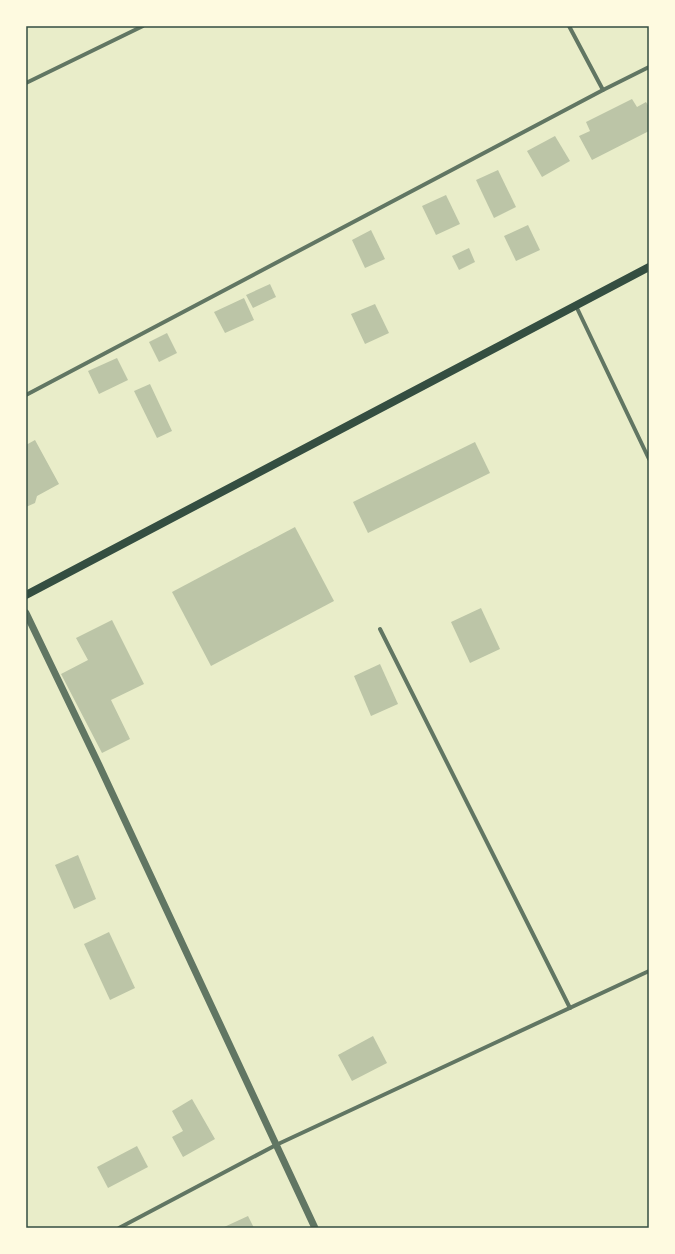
<svg xmlns="http://www.w3.org/2000/svg" width="675" height="1254" viewBox="0 0 675 1254" font-family="Bitter,serif">
	<style>
		.building { fill: #bcc5a7 }
		.lines { fill: none; stroke-linecap: round; stroke-linejoin: round }
		.minor { stroke: #617663; stroke-width: 4 }
		.tertiary { stroke: #617663; stroke-width: 7 }
		.secondary { stroke: #344e41; stroke-width: 8 }
		.neatline { fill: none; stroke: #344e41; stroke-width: 1.5 }
	</style>
	<rect width="100%" height="100%" fill="#e9edc9"/>
	<g class="building">
		<path d="M632,99L637,107L646,102L649,107V131L592,160L579,136L590,131L586,122Z"/>
		<path d="M555,136L570,161L542,177L527,151Z"/>
		<path d="M498,170L516,207L494,218L476,180Z"/>
		<path d="M446,195L460,224L436,235L422,206Z"/>
		<path d="M528,225L540,250L516,261L504,236Z"/>
		<path d="M371,230L385,259L365,268L352,240Z"/>
		<path d="M469,248L475,262L459,270L452,256Z"/>
		<path d="M270,284L276,297L253,308L246,295Z"/>
		<path d="M244,298L254,320L225,333L214,312Z"/>
		<path d="M375,304L389,333L365,344L351,314Z"/>
		<path d="M167,333L177,353L159,362L149,342Z"/>
		<path d="M117,358L128,380L99,394L88,371Z"/>
		<path d="M150,384L172,431L157,438L134,391Z"/>
		<path d="M35,440L59,484L37,496L35,503L26,507V445Z"/>
		<path d="M475,442L490,473L368,533L353,502Z"/>
		<path d="M295,527L334,601L211,666L172,592Z"/>
		<path d="M481,608L500,649L470,663L451,622Z"/>
		<path d="M112,620L144,684L111,700L130,739L102,753L61,674L88,660L76,638Z"/>
		<path d="M380,664L398,704L371,716L354,676Z"/>
		<path d="M78,855L96,899L74,909L55,865Z"/>
		<path d="M109,932L135,988L110,1000L84,944Z"/>
		<path d="M373,1036L387,1063L352,1081L338,1055Z"/>
		<path d="M192,1099L215,1139L183,1157L172,1137L183,1131L172,1111Z"/>
		<path d="M137,1146L148,1167L108,1188L97,1167Z"/>
		<path d="M248,1216L254,1228H222Z"/>
	</g>
	<g class="lines">
		<g class="minor">
			<path d="M569,26L603,90"/>
			<path d="M26,83L143,26"/>
			<path d="M576,306L649,459"/>
			<path d="M26,395L603,90L649,67"/>
			<path d="M380,629L570,1008"/>
			<path d="M119,1228L276,1145L649,971"/>
		</g>
		<path class="tertiary" d="M26,613L99,765L315,1228"/>
		<path class="secondary" d="M26,595L649,267"/>
	</g>
	<rect width="675" height="1254" fill="none" stroke="#fefae0" stroke-width="54"/>
	<rect x="27" y="27" width="621" height="1200" class="neatline"/>
</svg>
